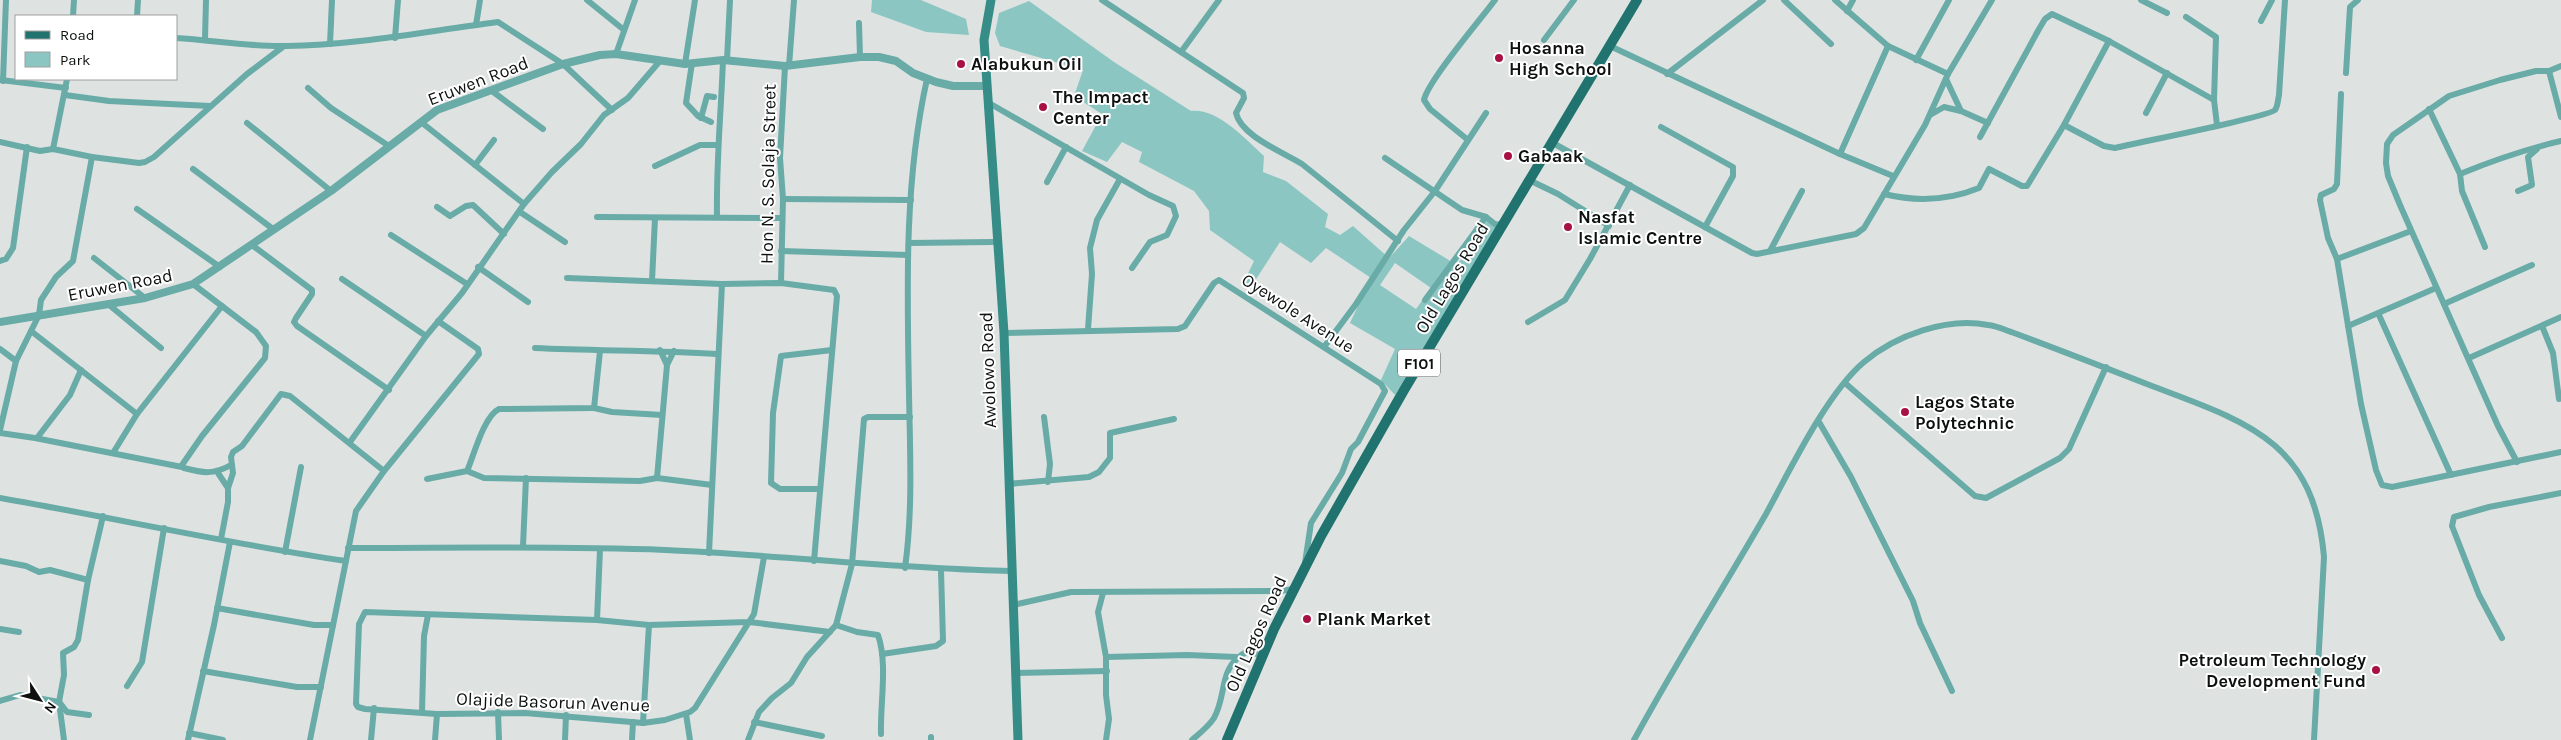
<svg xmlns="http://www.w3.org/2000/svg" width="2561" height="740" viewBox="0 0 2561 740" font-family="Karla,sans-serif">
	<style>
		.green { fill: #8cc6c2; fill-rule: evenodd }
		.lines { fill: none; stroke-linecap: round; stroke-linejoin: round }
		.minor { stroke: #69aba7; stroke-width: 6 }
		.tertiary { stroke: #69aba7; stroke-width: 8 }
		.secondary { stroke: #368c87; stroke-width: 9 }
		.primary { stroke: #20736f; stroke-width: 10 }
		.poi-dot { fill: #a71143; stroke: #fff; stroke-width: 2 }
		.labels { text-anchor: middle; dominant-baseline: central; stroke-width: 4; stroke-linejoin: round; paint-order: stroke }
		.shield { fill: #fff; stroke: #575858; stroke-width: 1 }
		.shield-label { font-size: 16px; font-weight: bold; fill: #0f1111 }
		.poi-label { font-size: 18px; font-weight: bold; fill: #0f1111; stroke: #fff; text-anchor: start }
		.street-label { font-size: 18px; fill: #0f1111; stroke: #fff }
	</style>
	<rect width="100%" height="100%" fill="#dee3e2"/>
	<g class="green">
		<path d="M872,0H921L966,19L969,35L926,32L871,12Z"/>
		<path d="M1029,1L1114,62L1191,111C1218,108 1245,139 1264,156L1263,172L1286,181L1328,214L1325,227L1340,235L1353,226L1389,258L1409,236L1457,265L1487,221H1501L1395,395L1381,380L1395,349L1350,323L1371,278L1326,248L1311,263L1280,242L1251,287L1243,284L1254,261L1210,230L1209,211L1194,191L1139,162L1142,152L1122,142L1107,162L1082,151L1102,114L1074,96L1083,70L1000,46L995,33L999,13ZM1395,263L1431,288L1416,309L1380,285Z"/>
	</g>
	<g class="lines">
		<g class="minor">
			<path d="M587,0L624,30"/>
			<path d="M1102,0L1243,93L1244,98L1236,113C1241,136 1283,152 1302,164L1398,241"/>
			<path d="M1784,0L1831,44"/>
			<path d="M1835,0L1888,46L1948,74"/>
			<path d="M2141,0L2167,13"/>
			<path d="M1847,11L1853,0"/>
			<path d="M73,16L74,0"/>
			<path d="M137,16L138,0"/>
			<path d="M2186,17L2216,37L2214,100L2217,125"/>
			<path d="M2261,21L2272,0"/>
			<path d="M859,23L860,57"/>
			<path d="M476,25L480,0"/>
			<path d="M176,38C212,40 250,47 286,46C358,45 427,31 498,22L563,64L612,110"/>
			<path d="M395,38L398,0"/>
			<path d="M205,39L206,0"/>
			<path d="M1544,40L1574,0"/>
			<path d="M330,44L332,0"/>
			<path d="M1610,46L1840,154L1893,176"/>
			<path d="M1181,52L1219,0"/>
			<path d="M616,54L635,0"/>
			<path d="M727,60L730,0"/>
			<path d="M1916,60L1949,0"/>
			<path d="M692,63L686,103L698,116L711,122"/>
			<path d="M685,64L695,0"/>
			<path d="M789,66L794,0"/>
			<path d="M2549,71L2561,117"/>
			<path d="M2346,73L2350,7L2358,0"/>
			<path d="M1667,74L1763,0"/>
			<path d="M1946,79L1961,111L1988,123"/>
			<path d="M1,80L66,88"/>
			<path d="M3,81L6,0"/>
			<path d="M308,88L331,108L389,146"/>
			<path d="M492,91L543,129"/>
			<path d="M2341,94L2337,184L2334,189L2321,195L2320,200L2328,238L2337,259L2361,404L2376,470L2382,485L2392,487L2561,452"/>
			<path d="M65,95L109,101L210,106"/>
			<path d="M989,103L1149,195L1173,206L1176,216L1167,235L1150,242L1132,268"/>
			<path d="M2429,109L2460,174L2462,191L2485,247"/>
			<path d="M2146,113L2167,73"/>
			<path d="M1930,115L1944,107L1961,111"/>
			<path d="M701,118L707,96L714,97"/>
			<path d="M421,122L524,204"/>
			<path d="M247,123L331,191"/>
			<path d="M2064,125L2104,146L2115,148C2135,143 2268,117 2275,110C2278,106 2278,99 2279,95L2285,0"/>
			<path d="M1661,127L1733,167V176L1705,227"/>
			<path d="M1980,137L2039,29L2045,19L2052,14L2109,41L2214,100"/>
			<path d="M1468,140L1430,109L1424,100C1428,81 1481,19 1495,0"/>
			<path d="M0,142L40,151L53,149L92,157L139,163L145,162L154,157L247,74L284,46"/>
			<path d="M1551,142L1752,253L1757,254L1856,234L1864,228L1925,125L1948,74L1992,0"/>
			<path d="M53,149L67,79"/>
			<path d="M1840,154L1888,46"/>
			<path d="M1385,158L1462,210L1486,217L1500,228"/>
			<path d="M475,165L494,140"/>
			<path d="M655,166L700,145H717"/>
			<path d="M193,169L273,229"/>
			<path d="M2460,174C2494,160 2526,149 2561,141"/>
			<path d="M1529,180L1558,194L1609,226"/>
			<path d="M1047,182L1066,147"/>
			<path d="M2518,191L2532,185L2528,157L2537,149"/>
			<path d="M1884,194C1917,202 1947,201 1979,188L1989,169L2022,186H2027L2064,125L2109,41"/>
			<path d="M783,199L911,200"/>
			<path d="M437,207L450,216L466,206L473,205L504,234"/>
			<path d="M137,209L220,267"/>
			<path d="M520,212L565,242"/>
			<path d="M597,217L782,218"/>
			<path d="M717,217C716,164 721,113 723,60"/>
			<path d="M391,235L467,284"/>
			<path d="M909,243L993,242"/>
			<path d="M252,245L312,290V294L296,318L294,322L297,326L389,390"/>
			<path d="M781,251L908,255"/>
			<path d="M1770,251L1802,191"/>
			<path d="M94,258L145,298"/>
			<path d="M2337,259L2411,231"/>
			<path d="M0,261L6,259L13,248L27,147"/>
			<path d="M478,267L528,302"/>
			<path d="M567,278L722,284L781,283L834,290L837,296L814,561"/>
			<path d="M342,279L426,336"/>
			<path d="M652,281L655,218"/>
			<path d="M781,283L783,199L780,158L785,66"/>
			<path d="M193,284L256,332L266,346L265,358L202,436L182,465L184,468C203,473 213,475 231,465"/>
			<path d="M1425,300L1486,217"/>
			<path d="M108,304L161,348"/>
			<path d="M2444,304L2532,265"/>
			<path d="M2379,315L2451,475"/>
			<path d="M1528,322L1565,300L1590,259L1630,185"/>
			<path d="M2348,326L2436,288"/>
			<path d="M2542,326L2553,353L2559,399"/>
			<path d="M1088,329L1092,274L1090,248L1097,220L1120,179"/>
			<path d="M31,331L137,414"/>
			<path d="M1004,333L1178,329L1185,326L1214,283L1219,280L1381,384L1385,391L1358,442L1351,449L1342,473L1311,523L1305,563"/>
			<path d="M1324,347L1356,304L1404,230L1435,191L1486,113"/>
			<path d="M535,348C596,351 656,350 717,354"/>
			<path d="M0,349L16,361"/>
			<path d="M660,350L667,365"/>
			<path d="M2469,358L2561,317"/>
			<path d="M1845,383L1975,496L1986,498L2060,458L2069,449L2106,367"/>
			<path d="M594,408L612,412L662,415"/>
			<path d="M1044,417L1050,464L1048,482"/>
			<path d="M1819,422L1851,477L1913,601L1920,623L1952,691"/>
			<path d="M0,430L16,361L39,315L41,300L56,277L73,261L92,157"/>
			<path d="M0,433L35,438L182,467"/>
			<path d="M37,438L70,395L81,370"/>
			<path d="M350,442L426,336L462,293L524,204L552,172L581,144L604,115L628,98L660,61"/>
			<path d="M113,453L137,414L222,306"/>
			<path d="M2517,462L2498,426L2400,205L2388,176L2386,163L2387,144L2393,135L2449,96L2500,80L2536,71H2549L2561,66"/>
			<path d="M467,471L484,478L640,481L657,478L712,485"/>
			<path d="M218,473L228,488"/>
			<path d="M657,478L667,365L674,351"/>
			<path d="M427,479L467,471C474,455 484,416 499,409L594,408L600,351"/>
			<path d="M1008,484L1089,477L1099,472L1110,458V433L1174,419"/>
			<path d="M820,489H780L771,483L773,413L781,356L832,350"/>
			<path d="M0,498C115,518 230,544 346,561"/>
			<path d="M221,539L228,502V488L233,473L231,457L233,452L242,446L281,394L290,396L384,471"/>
			<path d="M523,546L526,478"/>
			<path d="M348,548C454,548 559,546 665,550C781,555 896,569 1011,571"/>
			<path d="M285,552L301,467"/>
			<path d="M709,553L722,284"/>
			<path d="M764,557L754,614L749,622L695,708L690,712L665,720L643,723L525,713L437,714L365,709L358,707L356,704L359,624L365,612L597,620L649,625L749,622L830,632"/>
			<path d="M0,561L26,566L39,572L50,570L88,580"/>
			<path d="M905,568C913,510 910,452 909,393C907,288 904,182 927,79"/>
			<path d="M1103,593L1098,612L1106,657V695L1109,719L1106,740"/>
			<path d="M1013,605L1071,592L1281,591L1293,589"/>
			<path d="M217,608L314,625H333"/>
			<path d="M597,620L600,549"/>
			<path d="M836,625L857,632L878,635C888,664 880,703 881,734"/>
			<path d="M0,629L19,632"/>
			<path d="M2502,638L2479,595L2452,526L2454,517L2489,507L2561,493"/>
			<path d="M882,654L936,646L943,641L941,570"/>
			<path d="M1106,657L1187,655L1236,657"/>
			<path d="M203,671L297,687H321"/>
			<path d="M1016,673L1107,671"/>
			<path d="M127,686L142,662L164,528"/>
			<path d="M0,701L20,695L59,702"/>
			<path d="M60,703L67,712L89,715"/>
			<path d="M422,712L424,636L428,615"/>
			<path d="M498,712L499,740"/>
			<path d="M686,714L690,740"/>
			<path d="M754,722L822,736"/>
			<path d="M643,723L649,625"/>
			<path d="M189,733L223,740"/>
			<path d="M931,737V740"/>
			<path d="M64,740L59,702L64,675L63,653L74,647L78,640L88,580L103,516"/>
			<path d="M188,740L214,625L230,542"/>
			<path d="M310,740L356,511L384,471L479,354L478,349L438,321"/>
			<path d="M371,740L374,708"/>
			<path d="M435,740L437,714"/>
			<path d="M565,740L566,715"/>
			<path d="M632,740L633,722"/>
			<path d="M748,740L759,712L772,698L791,683L807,657L836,625L852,564L864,419L868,417H910"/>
			<path d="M1192,740C1199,734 1209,726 1214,718C1228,693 1217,667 1248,651L1262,656"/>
			<path d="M1634,740C1676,663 1722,590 1766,514C1790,470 1827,393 1864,362C1896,335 1947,317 1988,325C1997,326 2005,330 2014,333C2060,350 2106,368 2152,386C2247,422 2314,441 2324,557L2314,740"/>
		</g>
		<path class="tertiary" d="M0,322L145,298L193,284L331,191L437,110L563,64L600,55L616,54L685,64L723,60L785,66L860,57H879L896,61L913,73L936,82L953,86H983"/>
		<path class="secondary" d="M991,0L984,40L1004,333L1018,740"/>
		<path class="primary" d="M1227,740L1274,629L1321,536L1404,390L1637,0"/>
	</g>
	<g class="poi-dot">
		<circle cx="1499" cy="58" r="5"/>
		<circle cx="961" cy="64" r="5"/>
		<circle cx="1043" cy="107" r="5"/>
		<circle cx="1508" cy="156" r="5"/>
		<circle cx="1568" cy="227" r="5"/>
		<circle cx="1905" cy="412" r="5"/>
		<circle cx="1307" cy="619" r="5"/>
		<circle cx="2376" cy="670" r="5"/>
	</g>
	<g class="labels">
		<rect class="shield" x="1398" y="349.5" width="42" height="27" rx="4"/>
		<g class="shield-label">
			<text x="1419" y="363">F101</text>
		</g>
		<g class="poi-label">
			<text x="1509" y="48">Hosanna<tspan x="1509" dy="21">High School</tspan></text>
			<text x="971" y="64">Alabukun Oil</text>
			<text x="1053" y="97">The Impact<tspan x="1053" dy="21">Center</tspan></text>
			<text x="1518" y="156">Gabaak</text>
			<text x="1578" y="217">Nasfat<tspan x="1578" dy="21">Islamic Centre</tspan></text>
			<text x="1915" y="402">Lagos State<tspan x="1915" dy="21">Polytechnic</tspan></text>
			<text x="1317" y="619">Plank Market</text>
			<text x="2366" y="660" text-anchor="end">Petroleum Technology<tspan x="2366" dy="21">Development Fund</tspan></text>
		</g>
		<g class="street-label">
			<text transform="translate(478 81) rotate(-21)">Eruwen Road</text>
			<text transform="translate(768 174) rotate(-89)">Hon N. S. Solaja Street</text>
			<text transform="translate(1452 278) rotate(-59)">Old Lagos Road</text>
			<text transform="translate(120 285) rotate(-11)">Eruwen Road</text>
			<text transform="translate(1298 313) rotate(33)">Oyewole Avenue</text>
			<text transform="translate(988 370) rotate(-92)">Awolowo Road</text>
			<text transform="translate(1256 634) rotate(-66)">Old Lagos Road</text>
			<text transform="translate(553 702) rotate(2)">Olajide Basorun Avenue</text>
		</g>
	</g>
	<rect x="15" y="15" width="162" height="65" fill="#ffffff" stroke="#9fa0a0"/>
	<rect x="25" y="31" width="25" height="8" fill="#20736f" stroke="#9fa0a0"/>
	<text x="60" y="40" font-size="15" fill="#0f1111">Road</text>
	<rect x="25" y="52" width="25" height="15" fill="#8cc6c2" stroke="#9fa0a0"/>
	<text x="60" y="65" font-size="15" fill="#0f1111">Park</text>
	<g transform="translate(40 700) rotate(126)" stroke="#ffffff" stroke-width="4" paint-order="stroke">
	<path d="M0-4L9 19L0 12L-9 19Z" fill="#0f1111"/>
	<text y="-8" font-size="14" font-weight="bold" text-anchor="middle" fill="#0f1111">N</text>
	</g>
</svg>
